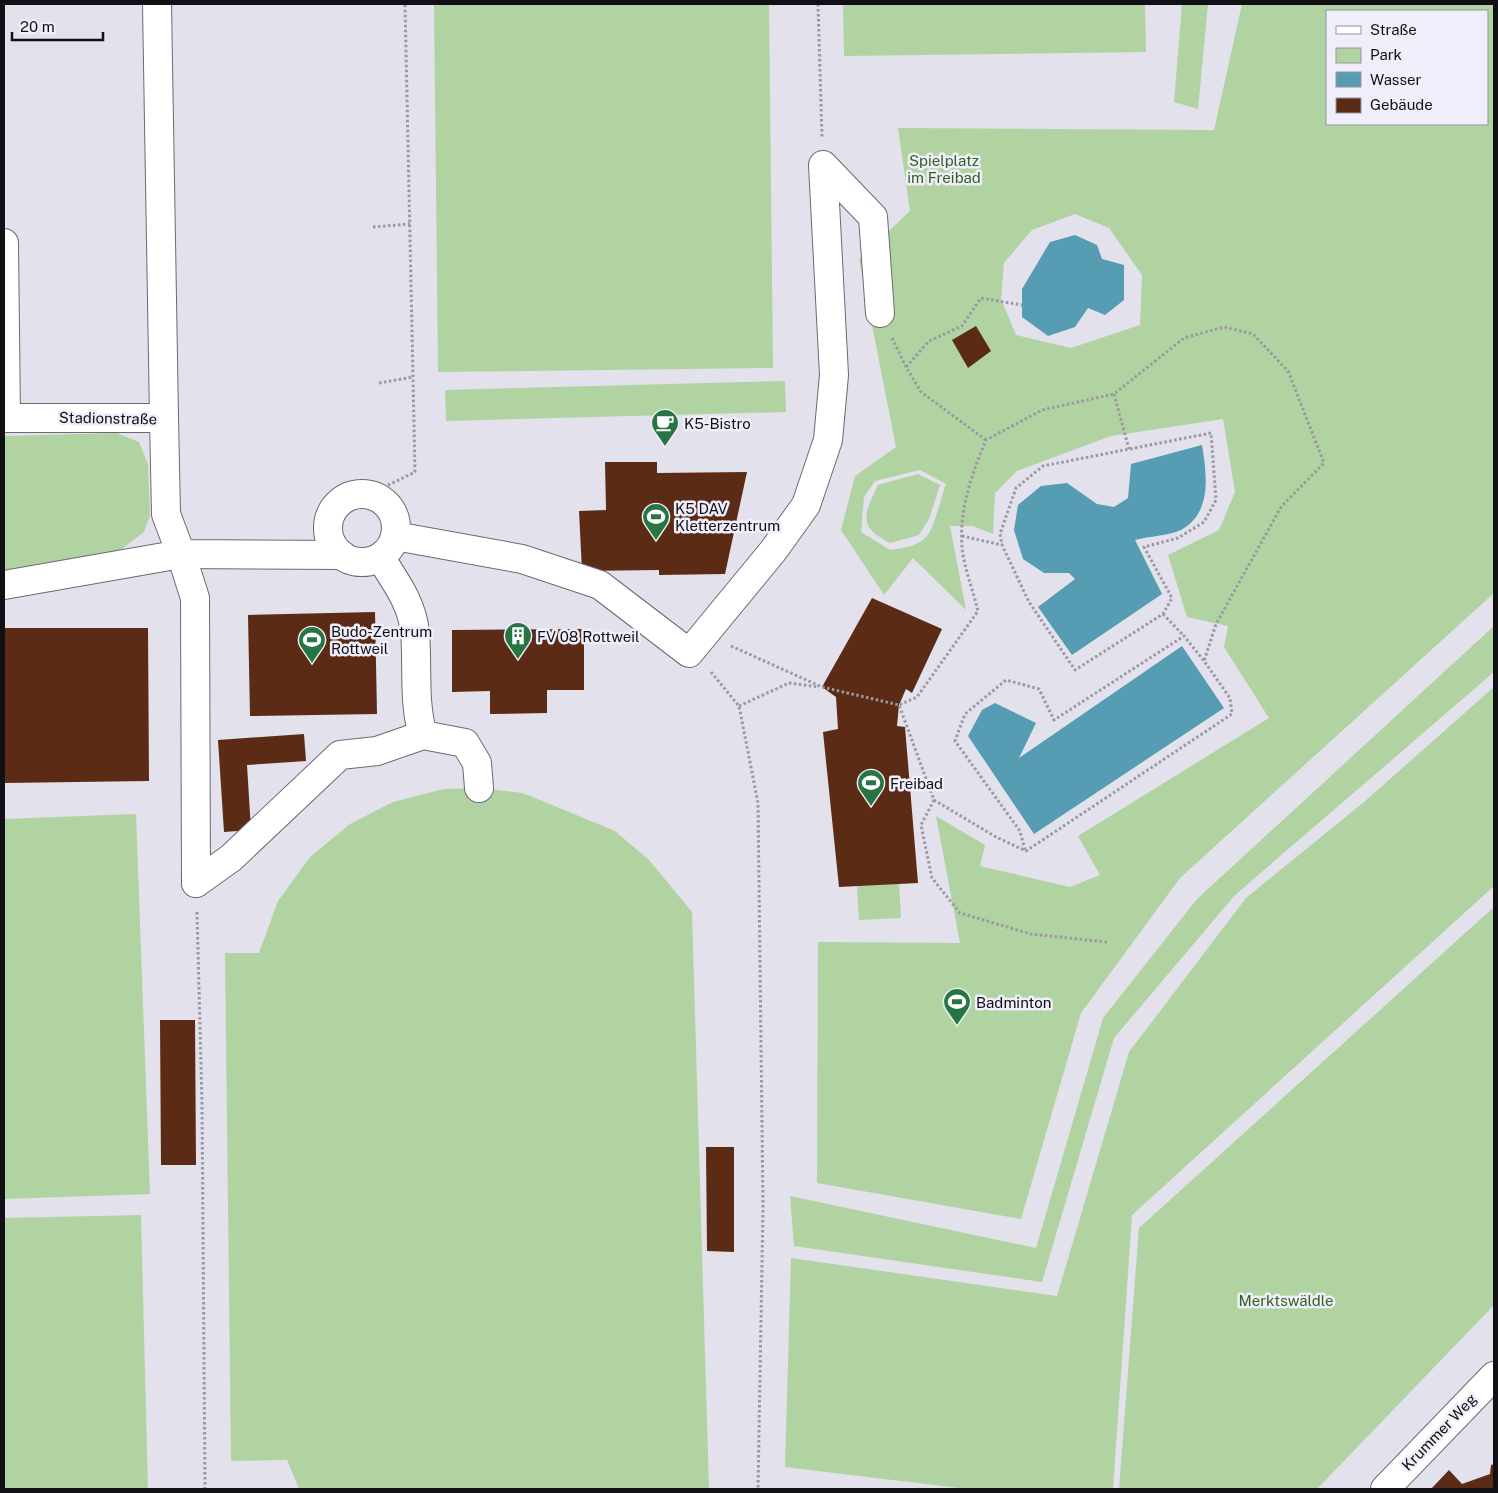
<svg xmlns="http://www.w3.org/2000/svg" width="1498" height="1493" viewBox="0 0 1498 1493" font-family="'Public Sans',sans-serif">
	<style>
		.green { fill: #b1d3a2; fill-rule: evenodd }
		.water { fill: #569cb3 }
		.building { fill: #5b2b15 }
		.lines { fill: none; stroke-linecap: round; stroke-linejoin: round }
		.minor-casing { stroke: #6b6a74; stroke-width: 30 }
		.path { stroke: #9a99a2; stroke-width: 3; stroke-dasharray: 2.5 2.5; stroke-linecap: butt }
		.minor { stroke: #fff; stroke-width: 28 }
		.labels { text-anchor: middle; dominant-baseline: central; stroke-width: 5; stroke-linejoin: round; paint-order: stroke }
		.park-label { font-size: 15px; fill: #345f1d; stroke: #efeefa }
		.street-label { font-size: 15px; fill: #111014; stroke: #efeefa }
		.poi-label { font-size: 15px; fill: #111014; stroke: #efeefa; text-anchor: start }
	</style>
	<rect width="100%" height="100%" fill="#e2e1ec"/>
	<g class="green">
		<path d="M434,4H769L773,368L438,372Z"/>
		<path d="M843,4H1145L1146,52L844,56Z"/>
		<path d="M1182,4H1208L1198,109L1174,102Z"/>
		<path d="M1242,4H1494V593L1180,878L1081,1013L1021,1219L817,1183L818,942L960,943L936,816L985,845L980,866L1070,887L1100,875L1078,836L1269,718L1224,647L1228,626L1187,617L1168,555L1219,530L1235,492L1223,419L1111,436L1017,471L995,493L993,534L973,526H950L966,610L913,558L884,595L841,530L855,476L896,447L859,259L910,211L898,128L1214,130ZM1327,11H1487V124H1327ZM1075,214L1109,228L1142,275L1140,325L1071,348L1016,335L1001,299L1004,263L1032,230ZM920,470L946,484C941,497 935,526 927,536C918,547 902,548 890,550L861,532L864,497L875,481Z"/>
		<path d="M785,381L786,412L446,421L445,390Z"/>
		<path d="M117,433L139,442L148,464L150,516L144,532L118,552L4,573V436Z"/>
		<path d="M918,474L940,485L929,519L919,535L890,543C857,526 864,515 878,485Z"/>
		<path d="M1494,626V672L1235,895L1114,1038L1042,1282L794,1246L790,1196L1036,1248L1103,1018L1197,899Z"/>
		<path d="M1494,687V886L1132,1215L1113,1489H967L785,1467L791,1258L1057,1296L1129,1052L1246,898L1364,802Z"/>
		<path d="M479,788L523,793L615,831L649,860L692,912L709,1489H299L287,1460L231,1461L225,953H259L278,901L310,857L350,824L393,802L444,789Z"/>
		<path d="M136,814L150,1194L4,1199V819Z"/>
		<path d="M899,883L901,918L859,920L857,885Z"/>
		<path d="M1494,907V1305L1317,1489H1119L1139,1228Z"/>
		<path d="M141,1215L148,1489H4V1218Z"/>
	</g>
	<g class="water">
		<path d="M1075,235L1097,245L1102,259L1124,265V300L1105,315L1088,308L1075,327L1048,336L1022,317V289L1050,242Z"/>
		<path d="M1202,445C1207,475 1212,513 1181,530C1168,536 1149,536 1135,540L1162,594L1072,655L1038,607L1075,579L1069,573H1044L1023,559L1014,530L1018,505L1041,486L1067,483L1097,504L1114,507L1128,498L1131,464Z"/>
		<path d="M1182,646L1224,708L1034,834L968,736L982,710L995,703L1036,723L1019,758Z"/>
	</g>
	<g class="building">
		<path d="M976,326L991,351L968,368L952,340Z"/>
		<path d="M605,462H657V473L747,472L725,574L659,575V570L582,571L579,511L606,510Z"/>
		<path d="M872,598L942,629L912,693L906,689L899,705L897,726L905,727L918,883L839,887L823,732L838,729L836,697L822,687Z"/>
		<path d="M375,612L377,714L250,716L248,615Z"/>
		<path d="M4,628H148L149,781L4,783Z"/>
		<path d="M584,629V690H547V713L490,714V691L452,692V630Z"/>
		<path d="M304,734L306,761L247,765L251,830L224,832L218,740Z"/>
		<path d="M160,1020H195L196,1165H161Z"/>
		<path d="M706,1147H734V1252L707,1251Z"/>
		<path d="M1494,1464V1489H1431L1449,1470L1462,1484L1490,1474L1491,1465Z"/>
	</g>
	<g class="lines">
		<defs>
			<g id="minor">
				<path d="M157,4L164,418"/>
				<path d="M4,243L6,418"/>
				<path d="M4,418H164L166,514L181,554L342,555"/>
				<circle cx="362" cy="528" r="34"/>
				<path d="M395,536L522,559L600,585L689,653L773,551L806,505L828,440L834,375L823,165L873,217L880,313"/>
				<path d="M380,557C395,581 412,603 415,632C418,667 413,702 423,735"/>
				<path d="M4,585L181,554L195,598L196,883"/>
				<path d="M196,883L231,858L340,755L377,751L423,735L465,743L477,763L479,788"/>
				<path d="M1385,1489L1494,1376"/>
			</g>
		</defs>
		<use href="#minor" class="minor-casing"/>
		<g class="path">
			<path d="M818,4L822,137"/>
			<path d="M373,227L410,224"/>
			<path d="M892,338L906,367"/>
			<path d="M379,383L413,377"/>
			<path d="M1114,394L1129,449"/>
			<path d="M986,440L921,392L906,367L929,341L962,326L981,298L1022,305"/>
			<path d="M370,494L415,472L405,4"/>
			<path d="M962,536L1002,545L1029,602L1075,670L1163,614L1172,598L1144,547L1178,538L1204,522L1216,500L1211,433L1043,466L1016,488L1000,534L1002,545"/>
			<path d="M1163,614L1184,636"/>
			<path d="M731,646L822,687L899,705L934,800L996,837L1026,851L1232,714L1230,698L1204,661L1216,624L1281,507L1324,463L1288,371L1253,334L1224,327L1184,338L1114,394L1042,410L986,440C972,474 959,509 962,547C964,568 973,590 978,611L917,697L899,705"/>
			<path d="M711,672L739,706L758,803L763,1207L758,1489"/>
			<path d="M739,706L789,683L819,687"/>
			<path d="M934,800L921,825L932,878L960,913L1031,934L1107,942"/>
			<path d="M1025,850L1020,831L955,741L965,714L1006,680L1039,689L1054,720L1184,636L1204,661"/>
			<path d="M197,912L202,1103L205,1489"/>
		</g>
		<use href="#minor" class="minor"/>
	</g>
	<defs>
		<symbol id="cafe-pin" viewBox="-11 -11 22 30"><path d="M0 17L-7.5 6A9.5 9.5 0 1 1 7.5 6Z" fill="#287544" stroke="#efeefa"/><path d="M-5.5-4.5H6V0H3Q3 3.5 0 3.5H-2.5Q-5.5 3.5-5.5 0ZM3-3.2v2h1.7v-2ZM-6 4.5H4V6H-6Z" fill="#fff"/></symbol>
		<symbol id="stadium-pin" viewBox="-11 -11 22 30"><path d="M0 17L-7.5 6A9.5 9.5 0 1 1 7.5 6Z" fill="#287544" stroke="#efeefa"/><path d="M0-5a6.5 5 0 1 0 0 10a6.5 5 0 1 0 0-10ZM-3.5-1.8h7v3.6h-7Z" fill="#fff"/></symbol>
		<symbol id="building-pin" viewBox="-11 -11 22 30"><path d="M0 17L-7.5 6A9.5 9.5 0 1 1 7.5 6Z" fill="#287544" stroke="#efeefa"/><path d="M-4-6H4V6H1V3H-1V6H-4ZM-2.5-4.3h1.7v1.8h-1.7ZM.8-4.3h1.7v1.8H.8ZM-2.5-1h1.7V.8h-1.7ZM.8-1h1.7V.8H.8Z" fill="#fff"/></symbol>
	</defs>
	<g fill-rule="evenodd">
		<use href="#cafe-pin" x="649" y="407" width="32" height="43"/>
		<use href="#stadium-pin" x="640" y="501" width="32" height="43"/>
		<use href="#building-pin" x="502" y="620" width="32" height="43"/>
		<use href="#stadium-pin" x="296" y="624" width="32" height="43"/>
		<use href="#stadium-pin" x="855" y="767" width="32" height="43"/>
		<use href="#stadium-pin" x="941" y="986" width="32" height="43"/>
	</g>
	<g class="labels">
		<g class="park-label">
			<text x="944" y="160">Spielplatz<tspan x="944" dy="17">im Freibad</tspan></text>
			<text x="1286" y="1300">Merktswäldle</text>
		</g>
		<g class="street-label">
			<text transform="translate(108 418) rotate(1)">Stadionstraße</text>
			<text transform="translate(1439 1432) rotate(-46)">Krummer Weg</text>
		</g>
		<g class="poi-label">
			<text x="684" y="423">K5-Bistro</text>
			<text x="675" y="508">K5 DAV<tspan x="675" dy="17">Kletterzentrum</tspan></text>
			<text x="331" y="631">Budo-Zentrum<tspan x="331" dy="17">Rottweil</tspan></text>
			<text x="537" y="636">FV 08 Rottweil</text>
			<text x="890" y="783">Freibad</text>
			<text x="976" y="1002">Badminton</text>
		</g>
	</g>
	<rect width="1498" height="1493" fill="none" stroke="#111014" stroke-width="10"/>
	<rect x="1326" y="10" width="162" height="115" fill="#efeefa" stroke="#96959e"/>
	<rect x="1336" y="26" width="25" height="8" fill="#ffffff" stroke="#96959e"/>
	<text x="1370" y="35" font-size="15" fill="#111014">Straße</text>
	<rect x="1336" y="48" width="25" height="15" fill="#b1d3a2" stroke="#96959e"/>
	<text x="1370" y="60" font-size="15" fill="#111014">Park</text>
	<rect x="1336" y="72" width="25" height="15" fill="#569cb3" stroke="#96959e"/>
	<text x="1370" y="85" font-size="15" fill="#111014">Wasser</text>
	<rect x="1336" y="98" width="25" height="15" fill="#5b2b15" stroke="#96959e"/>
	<text x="1370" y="110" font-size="15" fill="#111014">Gebäude</text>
	<path d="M12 32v8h91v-8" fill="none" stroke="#111014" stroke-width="2.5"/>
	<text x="20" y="32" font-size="15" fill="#111014" stroke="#efeefa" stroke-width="4" paint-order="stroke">20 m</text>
</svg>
